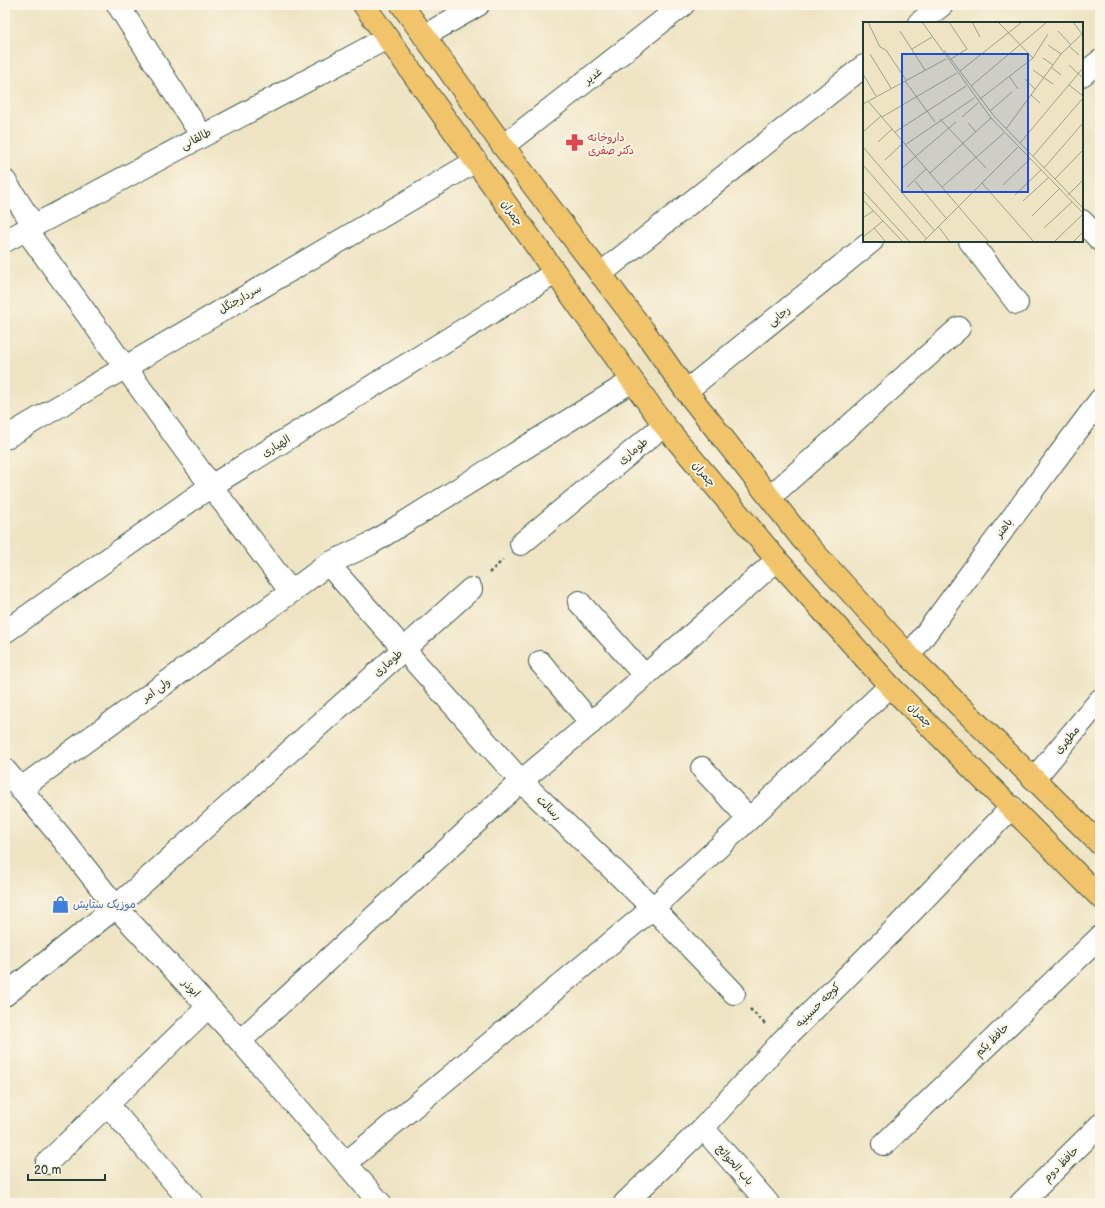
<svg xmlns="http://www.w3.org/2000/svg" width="1105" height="1208" viewBox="0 0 1105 1208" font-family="'Balsamiq Sans','Playpen Sans Arabic',sans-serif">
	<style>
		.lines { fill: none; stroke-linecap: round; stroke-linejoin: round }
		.minor-casing { stroke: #3e564a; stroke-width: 24 }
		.major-casing { stroke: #3e564a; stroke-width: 24 }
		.path { stroke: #3e564a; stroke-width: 2.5; stroke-dasharray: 3 3; stroke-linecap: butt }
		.minor { stroke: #fff; stroke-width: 22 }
		.major { stroke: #f1c36a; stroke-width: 22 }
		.labels { text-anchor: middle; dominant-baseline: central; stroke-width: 4; stroke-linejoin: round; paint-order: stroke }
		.street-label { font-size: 11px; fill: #1f3d34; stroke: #fcf5e5 }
		.health-label { font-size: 11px; fill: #be3a42; stroke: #fcf5e5; text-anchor: start }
		.shop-label { font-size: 11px; fill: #366cbe; stroke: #fcf5e5; text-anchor: start }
		.inset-road { fill: none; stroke: #9ba18a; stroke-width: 1 }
		.view { fill: #1d4ed8; fill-opacity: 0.15; stroke: #1d4ed8; stroke-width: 2 }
		.inset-edge { fill: none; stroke: #1f3d34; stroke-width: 2 }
	</style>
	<rect width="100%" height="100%" fill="#fcf5e5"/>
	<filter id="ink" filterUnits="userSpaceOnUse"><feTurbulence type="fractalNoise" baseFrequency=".025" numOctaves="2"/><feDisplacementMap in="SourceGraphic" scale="8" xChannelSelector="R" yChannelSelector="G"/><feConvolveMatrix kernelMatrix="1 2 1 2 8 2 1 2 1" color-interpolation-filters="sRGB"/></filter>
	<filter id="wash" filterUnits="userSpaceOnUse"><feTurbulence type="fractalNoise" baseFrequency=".012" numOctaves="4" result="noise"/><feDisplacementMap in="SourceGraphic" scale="16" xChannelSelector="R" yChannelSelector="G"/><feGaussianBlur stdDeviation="0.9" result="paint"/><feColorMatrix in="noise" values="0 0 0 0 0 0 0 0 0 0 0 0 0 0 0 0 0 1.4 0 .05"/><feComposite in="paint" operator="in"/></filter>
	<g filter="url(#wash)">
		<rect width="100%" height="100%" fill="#eee4c4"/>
	</g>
	<g filter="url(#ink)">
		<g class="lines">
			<defs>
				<g id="minor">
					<path d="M118,5L202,136"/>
					<path d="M919,23L942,5"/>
					<path d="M424,36L478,5"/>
					<path d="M1082,75L1100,61"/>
					<path d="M503,146L683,5"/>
					<path d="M5,181L34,226"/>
					<path d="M1082,221L1100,240"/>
					<path d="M26,230L211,486L291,592"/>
					<path d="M5,241L387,38"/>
					<path d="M970,241L1017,303"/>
					<path d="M600,274L864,66"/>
					<path d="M686,391L872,241"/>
					<path d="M5,438L476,161"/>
					<path d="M770,497L959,328"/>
					<path d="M521,544L664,425"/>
					<path d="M328,564L521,781L653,908L734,993"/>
					<path d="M579,602L645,676"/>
					<path d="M5,632L211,486L555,273"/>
					<path d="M909,656L1100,400"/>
					<path d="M540,662L591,723"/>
					<path d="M702,768L749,819"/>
					<path d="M5,770L61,837L116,907L240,1041L380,1203"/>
					<path d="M1034,779L1100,700"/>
					<path d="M20,789L291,592L328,564L370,544L632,381"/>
					<path d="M5,995L116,907L471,589"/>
					<path d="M240,1041L521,781L591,723L777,560"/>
					<path d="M108,1105L192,1203"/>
					<path d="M703,1128L768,1203"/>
					<path d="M884,1144L1100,937"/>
					<path d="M47,1163L208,1007"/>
					<path d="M346,1163L653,908L749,819L890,686"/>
					<path d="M625,1203L703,1128L782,1041L897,927L1012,807"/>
					<path d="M1021,1203L1100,1125"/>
				</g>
				<g id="major">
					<path d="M364,5L664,425L777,560L890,686L1100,897"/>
					<path d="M402,5L503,146L644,331L686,391L803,540L909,656L1100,844"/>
				</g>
			</defs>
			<use href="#minor" class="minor-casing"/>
			<use href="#major" class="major-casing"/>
			<g class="path">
				<path d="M489,573L503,560"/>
				<path d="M750,1009L765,1024"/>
			</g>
			<use href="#minor" class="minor"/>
			<use href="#major" class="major"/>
		</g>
	</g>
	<defs>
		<symbol id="pharmacy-bare" viewBox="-9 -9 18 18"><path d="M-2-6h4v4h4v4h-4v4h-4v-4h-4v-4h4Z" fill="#e0444e" stroke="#fcf5e5" stroke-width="2.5" paint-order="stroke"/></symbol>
		<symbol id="shop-bare" viewBox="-9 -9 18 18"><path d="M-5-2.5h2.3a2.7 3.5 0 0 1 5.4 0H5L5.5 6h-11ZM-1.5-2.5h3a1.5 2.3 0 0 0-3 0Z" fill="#3f7fe0" stroke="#fcf5e5" stroke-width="2.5" paint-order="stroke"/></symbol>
	</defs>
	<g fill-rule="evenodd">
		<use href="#pharmacy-bare" x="562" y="130" width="25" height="25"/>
		<use href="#shop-bare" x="48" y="892" width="25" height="25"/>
	</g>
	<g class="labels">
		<g class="street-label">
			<text transform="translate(593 76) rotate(-38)">غدیر</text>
			<text transform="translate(196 139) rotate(-28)">طالقانی</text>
			<text transform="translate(512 213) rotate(55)">چمران</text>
			<text transform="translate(240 299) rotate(-30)">سردارجنگل</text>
			<text transform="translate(779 316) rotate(-39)">رجایی</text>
			<text transform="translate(276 446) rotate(-32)">الهیاری</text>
			<text transform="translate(633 451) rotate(-40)">طوماری</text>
			<text transform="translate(704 474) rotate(50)">چمران</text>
			<text transform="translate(1004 528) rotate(-53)">باهنر</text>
			<text transform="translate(388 663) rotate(-42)">طوماری</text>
			<text transform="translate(156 690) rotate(-36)">ولی امر</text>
			<text transform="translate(920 715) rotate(45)">چمران</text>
			<text transform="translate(1067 740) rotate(-50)">مطهری</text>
			<text transform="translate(549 808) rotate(44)">رسالت</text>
			<text transform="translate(191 988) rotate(47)">ابوذر</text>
			<text transform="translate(818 1005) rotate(-45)">کوچه حسینیه</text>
			<text transform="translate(992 1040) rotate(-44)">حافظ یکم</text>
			<text transform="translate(1061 1164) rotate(-45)">حافظ دوم</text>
			<text transform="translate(735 1165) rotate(49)">باب الحوائج</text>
		</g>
		<g class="health-label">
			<text x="588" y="137">داروخانه<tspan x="588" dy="13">دکتر صفری</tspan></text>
		</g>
		<g class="shop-label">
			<text x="73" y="904">موزیک ستایش</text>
		</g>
	</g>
	<g transform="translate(863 22)">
		<rect width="220" height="220" fill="#eee4c4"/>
		<path class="inset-road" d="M5,0L17,25L23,28L43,58M59,0L128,96L220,191M86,0L104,27L88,37M109,0L117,15M135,0L170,36M210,0L219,12M37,9L62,48M195,9L208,23M185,23L198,32M206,24L216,33M49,27L69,15M81,28L131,94L220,186M7,32L28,66M180,36L190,43M206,43L220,56M188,45L198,53M170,48L190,62M97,49L159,0M0,52L13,74M146,54L155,67M162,57L172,67M42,59L72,100M206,63L220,74M108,64L184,0M168,73L177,81M117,77L170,36L185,12M5,79L126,220M0,82L83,37M127,89L149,70M19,95L94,51M99,95L115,81M77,97L123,146M105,101L113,110M143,107L198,32L220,11M1,109L18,94M32,110L103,64M15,120L29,107M157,121L220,46M42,123L111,76M0,125L71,208M170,134L220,76M22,138L40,121M0,143L63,216M181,146L220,101M38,147L93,100M67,151L128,96M192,157L220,128M52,159L83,196M119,161L171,220M140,163L167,137M44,165L63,147M79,165L141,111M0,169L47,220M152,173L178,148M205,173L220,158M0,178L40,220M160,179L185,156M169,194L196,167M0,196L10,189M75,204L87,220M11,206L23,220M181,206L209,180M0,215L20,199M60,220L155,125M191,220L220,192M210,220L220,210"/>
		<path class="view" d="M39,32H165V170H39Z"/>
		<rect width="220" height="220" class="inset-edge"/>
	</g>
	<rect width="1105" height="1208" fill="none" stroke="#fcf5e5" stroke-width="20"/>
	<path d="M28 1174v6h77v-6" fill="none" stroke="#1f3d34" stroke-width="2"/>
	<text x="34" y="1174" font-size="12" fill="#1f3d34" stroke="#fcf5e5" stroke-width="3" paint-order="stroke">20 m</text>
</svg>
